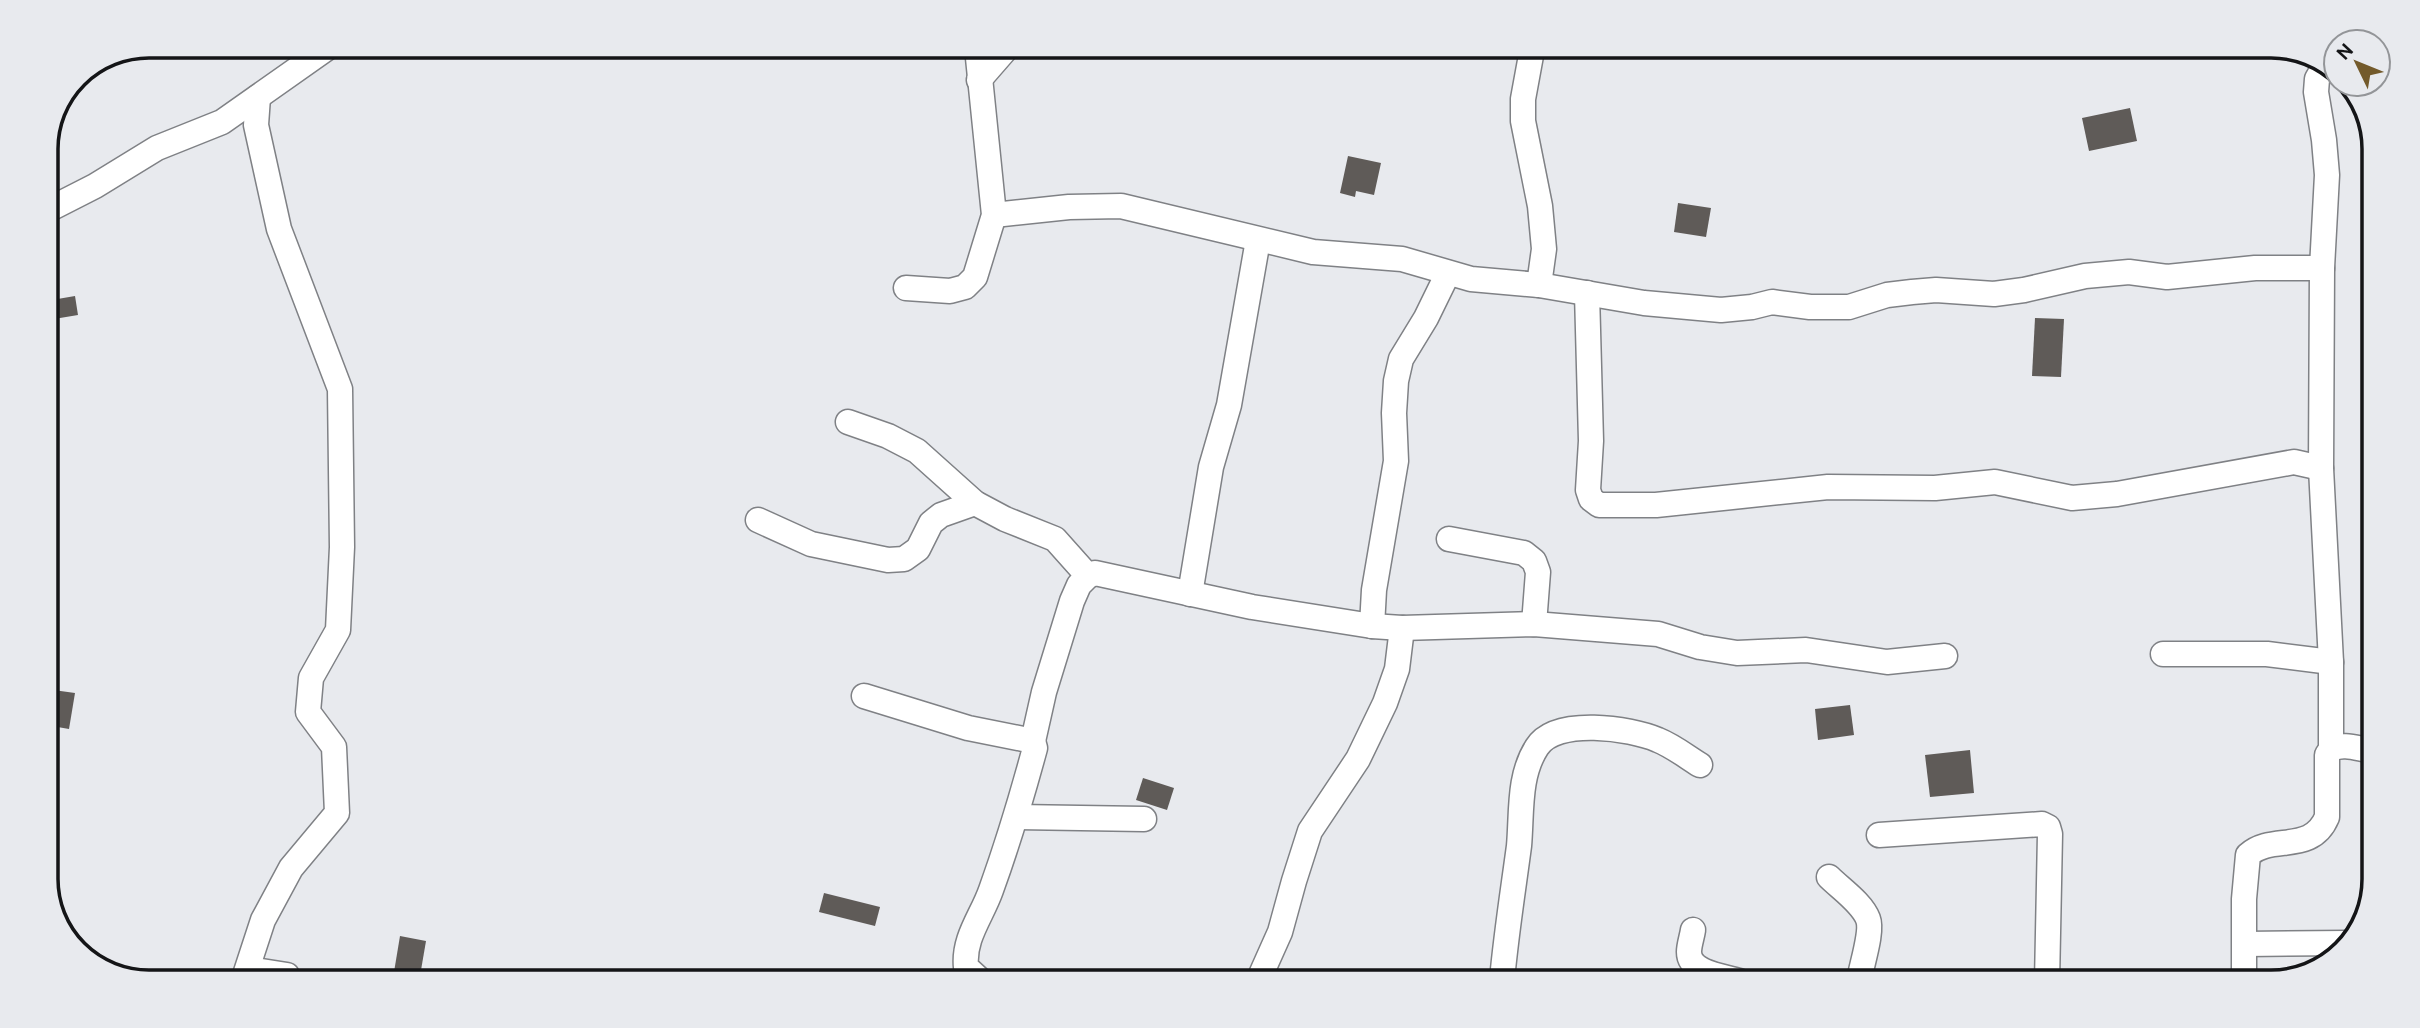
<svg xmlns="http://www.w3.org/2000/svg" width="2420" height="1028" viewBox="0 0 2420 1028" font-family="Ubuntu,sans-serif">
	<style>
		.building { fill: #5f5b58 }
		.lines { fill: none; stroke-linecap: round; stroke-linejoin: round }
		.minor-casing { stroke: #7f8185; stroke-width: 27 }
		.minor { stroke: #fff; stroke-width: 24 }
		.rim { fill: none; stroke: #141517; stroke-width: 3.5 }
	</style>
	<rect width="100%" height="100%" fill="#e8eaee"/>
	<g class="building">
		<path d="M2130,108L2137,141L2089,151L2082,118Z"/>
		<path d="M1348,156L1381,163L1374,195L1356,191L1355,197L1340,193Z"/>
		<path d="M1678,203L1711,208L1706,237L1674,232Z"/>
		<path d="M75,296L78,315L48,320L46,301Z"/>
		<path d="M2035,318L2064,319L2061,377L2032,376Z"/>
		<path d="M46,689L75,693L69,729L46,725Z"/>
		<path d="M1850,705L1854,735L1818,740L1815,709Z"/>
		<path d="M1970,750L1974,793L1930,797L1925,755Z"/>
		<path d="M1143,778L1174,788L1167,810L1136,800Z"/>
		<path d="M824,893L880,907L875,926L819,912Z"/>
		<path d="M400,936L426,941L420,976L394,972Z"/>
	</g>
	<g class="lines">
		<defs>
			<g id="minor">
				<path d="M1532,50L1523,99V121L1540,206L1544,249L1539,285"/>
				<path d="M979,80L1006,49"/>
				<path d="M46,211L95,186L157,148L222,122L330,46"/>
				<path d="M994,215L1069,207L1121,206L1313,252L1402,259L1471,279L1539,285L1644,303L1721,310L1752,307L1772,302L1810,307H1849L1887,295L1912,292L1936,290L1994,294L2024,290L2085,276L2129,272L2167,277L2255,268H2322"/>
				<path d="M906,288L950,291L965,287L975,277L994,215L977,48"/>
				<path d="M1587,293L1591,441L1588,490L1591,499L1599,505H1656L1828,487L1935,488L1995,482L2072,498L2117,494L2294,462L2321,468"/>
				<path d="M848,422L888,436L917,451L975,503L1005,519L1055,539L1088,576"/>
				<path d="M758,520L811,544L888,560L904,559L918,549L931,523L941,515L975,503"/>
				<path d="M1449,539L1524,553L1534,561L1538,572L1534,624"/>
				<path d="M1190,594L1211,467L1229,405L1258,240"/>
				<path d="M1372,626L1374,590L1396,461L1394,413L1396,381L1401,359L1426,318L1448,273"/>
				<path d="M2163,654H2267L2331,662"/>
				<path d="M864,696L968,728L1033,741L1035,748C1022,796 1008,843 991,890C982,916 963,938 966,967L978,978"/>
				<path d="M1033,741L1044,692L1072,601L1079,585L1088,576L1095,573L1252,607L1372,626L1402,628L1534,624L1658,634L1700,647L1737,653L1806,650L1887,662L1945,656"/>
				<path d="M2331,749C2343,743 2356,748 2368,750"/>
				<path d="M1017,817L1144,819"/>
				<path d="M1879,835L2042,824L2048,827L2050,834L2047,982"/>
				<path d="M1829,877C1841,889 1862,903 1868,919C1873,932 1861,966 1859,981"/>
				<path d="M1693,930C1692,937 1689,945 1689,952C1689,973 1723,976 1739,981"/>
				<path d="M2245,944L2347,943"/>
				<path d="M248,969L287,975"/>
				<path d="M245,975L263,920L291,868L337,813L334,747L308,712L311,678L338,630L342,547L340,389L279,229L256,125L258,97"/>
				<path d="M1259,979L1280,932L1294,881L1310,831L1358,759L1385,703L1397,669L1402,628"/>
				<path d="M1502,980C1506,935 1513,891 1519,846C1522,813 1518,776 1537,747C1556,717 1630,728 1658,740C1673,746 1687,757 1700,765"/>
				<path d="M2244,982V899L2248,855C2272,833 2311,855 2327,817V755L2331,749V662L2321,468L2322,268L2327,175L2324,140L2316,92L2317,79L2325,65"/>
			</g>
		</defs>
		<use href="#minor" class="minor-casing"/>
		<use href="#minor" class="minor"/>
	</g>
	<path d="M0 0H2420V1028H0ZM149 58H2271A91 91 0 0 1 2362 149V879A91 91 0 0 1 2271 970H149A91 91 0 0 1 58 879V149A91 91 0 0 1 149 58Z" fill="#e8eaee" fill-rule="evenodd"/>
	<path class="rim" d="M149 58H2271A91 91 0 0 1 2362 149V879A91 91 0 0 1 2271 970H149A91 91 0 0 1 58 879V149A91 91 0 0 1 149 58Z"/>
	<g transform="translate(2357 63) rotate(313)"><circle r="33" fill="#e8eaee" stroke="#939598" stroke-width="2"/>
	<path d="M0-5L12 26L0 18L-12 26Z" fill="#735a2b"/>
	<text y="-10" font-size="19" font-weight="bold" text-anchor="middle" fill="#141517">N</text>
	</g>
</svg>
